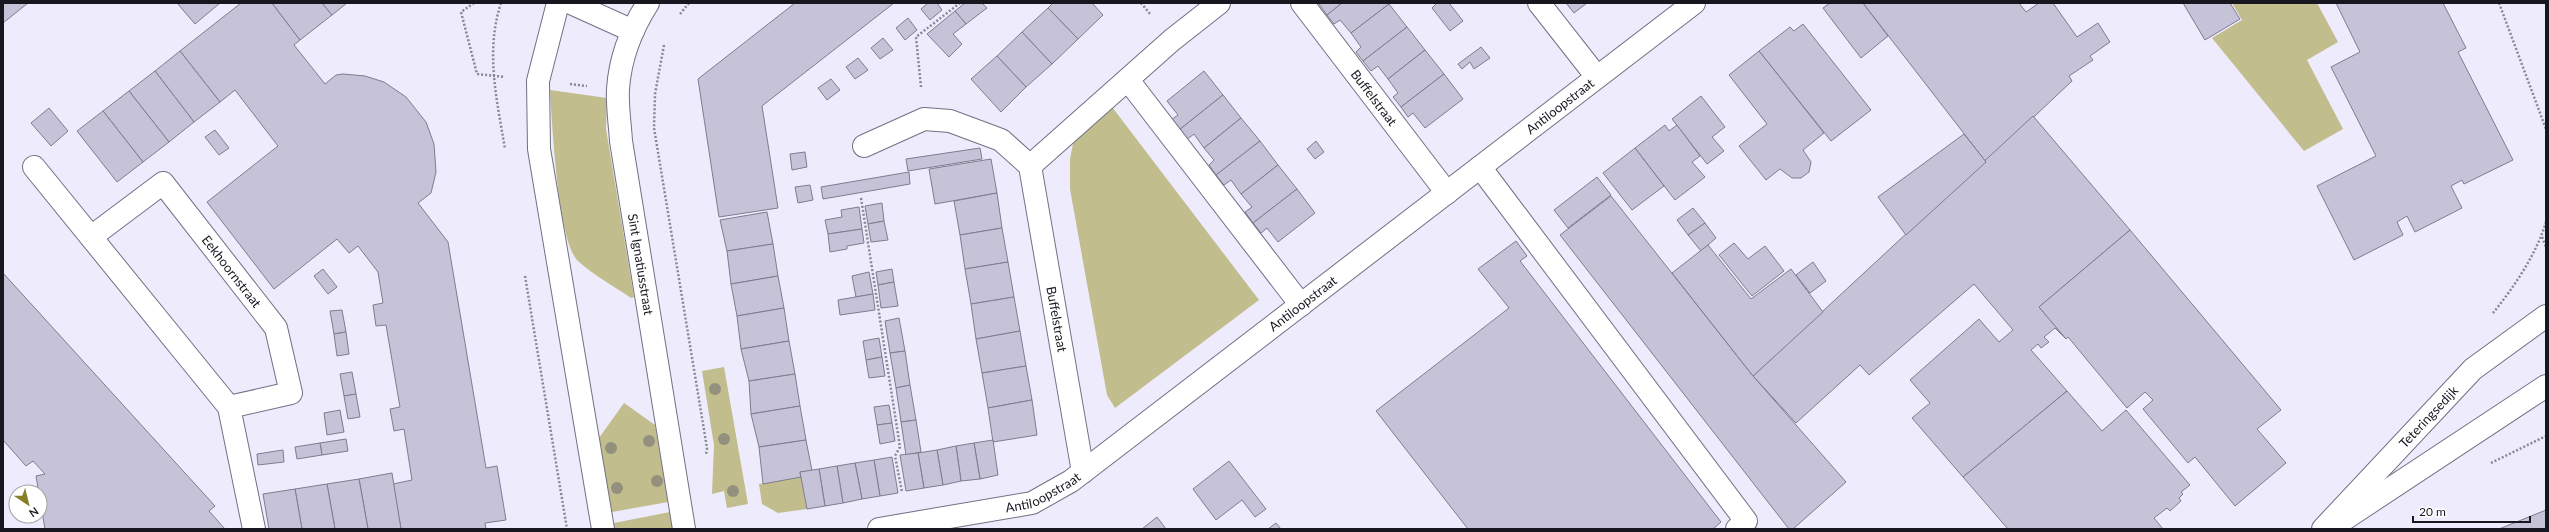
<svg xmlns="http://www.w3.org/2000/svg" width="2549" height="532" viewBox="0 0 2549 532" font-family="Lato,sans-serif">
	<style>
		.green { fill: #c1bd8d }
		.building { fill: #c6c3d9; stroke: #7e7c8f }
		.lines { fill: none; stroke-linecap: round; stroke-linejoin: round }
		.minor-casing { stroke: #727083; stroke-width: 24 }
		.major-casing { stroke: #727083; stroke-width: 24 }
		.path { stroke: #898794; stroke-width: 2.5; stroke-dasharray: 2 2; stroke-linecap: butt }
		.minor { stroke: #fff; stroke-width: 22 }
		.major { stroke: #fff; stroke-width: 22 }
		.tree { fill: #93907e }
		.labels { text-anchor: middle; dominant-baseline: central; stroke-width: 3; stroke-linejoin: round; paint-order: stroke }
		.street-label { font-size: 13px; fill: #18171f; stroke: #fff }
	</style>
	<rect width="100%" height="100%" fill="#edebfc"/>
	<g class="green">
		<path d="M2232,3H2317L2338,42L2307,60L2343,129L2304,151L2212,38L2242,20Z"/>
		<path d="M550,90L607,98L606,129L634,297L631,298C614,286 593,275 578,261C558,242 552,122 550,90Z"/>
		<path d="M1109,103L1259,300L1115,408L1107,395L1070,189V159L1075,133Z"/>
		<path d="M724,367L748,504L727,508L724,491L712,494L714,445L702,371Z"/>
		<path d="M624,403L655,425L668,502L612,512L599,438Z"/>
		<path d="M801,477L807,509L778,513L762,504L759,484Z"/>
		<path d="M670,512L673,529H615L614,523Z"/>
	</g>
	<g class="building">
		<path d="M3,3H28L3,23Z"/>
		<path d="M177,3H220L195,24Z"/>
		<path d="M241,3H272L300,40L294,45L325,84L336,75L343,74L365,76L384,82L406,97L426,122L434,144L436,172L431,193L418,203L448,242L486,468L497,466L506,520L485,523L486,529H401L393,484L412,480L404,429L394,431L390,409L400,407L386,325L376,326L373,305L383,303L378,272L358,246L349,253L337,239L274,289L207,202L278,146L235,90L220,102L180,51Z"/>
		<path d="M272,3H322L332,15L300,40Z"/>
		<path d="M322,3H347L332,15Z"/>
		<path d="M795,3H894L762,106L778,208L719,217L698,79Z"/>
		<path d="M928,3H937L942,10L930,20L921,9Z"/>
		<path d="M965,3H982L987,8L966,24L955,11Z"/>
		<path d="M1053,3H1092L1103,15L1078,39L1048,8Z"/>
		<path d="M1321,3H1342L1327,15L1319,4Z"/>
		<path d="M1342,3H1388L1389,4L1351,33L1340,20L1334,24L1327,15Z"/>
		<path d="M1437,3H1449L1463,21L1450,31L1432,8Z"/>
		<path d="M1566,3H1587L1574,13Z"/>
		<path d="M1830,3H1863L1888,36L1861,58L1823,8Z"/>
		<path d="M1863,3H2019L2026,12L2039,3H2053L2077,37L2098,23L2110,42L2090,56L2093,60L2069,76L2072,81L1986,162Z"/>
		<path d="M2183,3H2230L2240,19L2205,40Z"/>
		<path d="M2336,3H2443L2466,48L2458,52L2513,160L2464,184L2462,180L2451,186L2462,208L2415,232L2407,216L2397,222L2403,235L2354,260L2317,186L2376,156L2331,67L2360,52Z"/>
		<path d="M1389,4L1407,27L1363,61L1356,52L1361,47L1351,33Z"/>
		<path d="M1048,8L1078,39L1052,64L1022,32Z"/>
		<path d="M955,11L966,24L953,34L962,44L949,57L927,34Z"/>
		<path d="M908,18L917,30L905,40L896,28Z"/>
		<path d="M1803,24L1871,110L1831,141L1759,51L1790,27L1794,31Z"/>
		<path d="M1407,27L1425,50L1388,79L1378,66L1371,71L1363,61Z"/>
		<path d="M1022,32L1052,64L1026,87L997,56Z"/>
		<path d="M883,38L893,50L880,59L871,48Z"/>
		<path d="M1481,47L1490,58L1474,69L1470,62L1462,69L1458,64Z"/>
		<path d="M1425,50L1444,74L1401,107L1393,97L1398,93L1388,79Z"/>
		<path d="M180,51L220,102L194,122L155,71Z"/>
		<path d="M1759,51L1824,133L1803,150L1811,162L1809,172L1801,178H1792L1780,169L1766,180L1739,146L1767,124L1729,75Z"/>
		<path d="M997,56L1026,87L1001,112L971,79Z"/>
		<path d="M858,58L868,70L855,79L846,67Z"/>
		<path d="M155,71L194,122L169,142L129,91Z"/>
		<path d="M1204,71L1223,95L1179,130L1171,120L1178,115L1167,101Z"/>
		<path d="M1444,74L1463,99L1425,128L1413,113L1408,117L1401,107Z"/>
		<path d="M831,79L840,90L827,100L818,88Z"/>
		<path d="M129,91L169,142L143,162L103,111Z"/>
		<path d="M1223,95L1241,118L1204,148L1194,134L1186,140L1179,130Z"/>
		<path d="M1701,96L1725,127L1712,137L1724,151L1707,164L1672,119Z"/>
		<path d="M49,108L68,131L51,146L31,123Z"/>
		<path d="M103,111L143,162L117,182L77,131Z"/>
		<path d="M2033,116L2130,230L2039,307L2066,339L2055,328L2044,337L2049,342L2041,348L2038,344L2031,350L2067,391L1963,477L1912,418L1930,403L1910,380L1979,319L1999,342L2013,330L1974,284L1869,375L1860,365L1796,423L1753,376Z"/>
		<path d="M1241,118L1260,141L1216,175L1209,165L1214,160L1204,148Z"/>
		<path d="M1665,125L1669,131L1677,125L1700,156L1692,162L1705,177L1675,200L1635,148Z"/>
		<path d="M215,130L229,148L219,155L205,137Z"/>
		<path d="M1964,134L1986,162L1906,235L1878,197Z"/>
		<path d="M1260,141L1278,165L1241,194L1231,180L1224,185L1216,175Z"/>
		<path d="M1316,141L1324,152L1315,159L1307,149Z"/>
		<path d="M980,148L982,159L908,171L906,159Z"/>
		<path d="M1635,148L1664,186L1632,210L1603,173Z"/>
		<path d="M805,152L807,167L792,170L790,154Z"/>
		<path d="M991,159L997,193L935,204L929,169Z"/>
		<path d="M1278,165L1297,189L1253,223L1245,212L1252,207L1241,194Z"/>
		<path d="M909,172L910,184L823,199L821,187Z"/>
		<path d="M1597,177L1611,195L1568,228L1554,210Z"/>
		<path d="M810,185L813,200L798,203L795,187Z"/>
		<path d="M1297,189L1315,213L1278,242L1267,228L1261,233L1253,223Z"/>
		<path d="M997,193L1002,228L960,235L954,201Z"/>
		<path d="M1611,196L1753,376L1846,482L1793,529H1789L1560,235Z"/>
		<path d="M882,203L884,221L868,224L865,206Z"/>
		<path d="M859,207L862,229L828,234L825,220L842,217L841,210Z"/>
		<path d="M1693,208L1705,223L1688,235L1677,220Z"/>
		<path d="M767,212L773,244L727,251L720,220Z"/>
		<path d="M884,221L888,240L871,242L868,224Z"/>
		<path d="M1705,223L1716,238L1701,251L1688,235Z"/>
		<path d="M1002,228L1008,262L965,269L960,235Z"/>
		<path d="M862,229L864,243L847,246V249L830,252L828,234Z"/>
		<path d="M2130,230L2281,410L2257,429L2286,463L2235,506L2195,457L2188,463L2143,409L2153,400L2145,392L2127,408L2068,337L2066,339L2039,307Z"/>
		<path d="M1516,241L1527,256L1520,261L1721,522L1713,529H1468L1376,411L1509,308L1478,269Z"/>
		<path d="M1734,243L1748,259L1765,246L1784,271L1752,296L1719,255Z"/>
		<path d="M773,244L778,276L731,284L727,251Z"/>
		<path d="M1708,245L1751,299L1791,269L1823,312L1753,376L1672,273Z"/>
		<path d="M1008,262L1014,297L971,304L965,269Z"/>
		<path d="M1813,262L1826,281L1810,293L1796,275Z"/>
		<path d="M323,269L337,287L328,294L314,276Z"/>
		<path d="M892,269L894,282L878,285L876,272Z"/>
		<path d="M869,272L873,294L856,297L852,276Z"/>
		<path d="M3,273L215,506L209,511L225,529H45L36,476L45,474L33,461L26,466L3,440Z"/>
		<path d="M778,276L784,308L737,316L731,284Z"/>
		<path d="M894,282L898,306L881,308L878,285Z"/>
		<path d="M873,294L875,310L840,315L838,300Z"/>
		<path d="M1014,297L1020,331L976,339L971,304Z"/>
		<path d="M784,308L789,341L741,349L737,316Z"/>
		<path d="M342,310L346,332L334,334L330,311Z"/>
		<path d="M899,318L905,351L890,353L885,321Z"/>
		<path d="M1020,331L1026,366L982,373L976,339Z"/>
		<path d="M346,332L349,354L337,356L334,334Z"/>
		<path d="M879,338L882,357L866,360L863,341Z"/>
		<path d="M789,341L795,374L749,381L741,349Z"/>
		<path d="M905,351L910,385L896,388L890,353Z"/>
		<path d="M882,357L885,376L869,378L866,360Z"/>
		<path d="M1026,366L1032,400L988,408L982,373Z"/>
		<path d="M352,372L356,394L344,396L340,374Z"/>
		<path d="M795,374L800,406L751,414L749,381Z"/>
		<path d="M910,385L916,420L901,422L896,388Z"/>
		<path d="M2067,391L2102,431L2126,410L2190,485L2181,492L2183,494L2179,498L2181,501L2170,511L2167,508L2154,518L2163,529H2008L1963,477Z"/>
		<path d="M356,394L360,417L348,419L344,396Z"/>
		<path d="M1032,400L1037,435L993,442L988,408Z"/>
		<path d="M889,405L892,423L877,425L874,407Z"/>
		<path d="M800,406L806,440L759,447L751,414Z"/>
		<path d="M340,410L344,432L327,435L324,413Z"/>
		<path d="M916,420L921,452L906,455L901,422Z"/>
		<path d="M892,423L895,441L880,444L877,425Z"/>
		<path d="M346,439L348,451L322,455L320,443Z"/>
		<path d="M806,440L812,471L800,472L801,477L763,484L759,447Z"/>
		<path d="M993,440L998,475L980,479L974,443Z"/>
		<path d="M320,443L322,455L297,459L295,447Z"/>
		<path d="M974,443L980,479L961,481L956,446Z"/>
		<path d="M956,446L961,481L943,485L937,450Z"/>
		<path d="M283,450L284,462L258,465L257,454Z"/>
		<path d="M937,450L943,485L924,488L918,453Z"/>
		<path d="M918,453L924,488L906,491L900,455Z"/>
		<path d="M892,457L898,493L880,496L874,460Z"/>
		<path d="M874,460L880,496L862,499L855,463Z"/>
		<path d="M1229,461L1266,509L1255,517L1242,500L1216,520L1193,489Z"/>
		<path d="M855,463L862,499L843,503L837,466Z"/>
		<path d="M837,466L843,503L825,506L819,469Z"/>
		<path d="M819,469L825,506L807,509L800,472Z"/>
		<path d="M392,473L401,529H368L359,479Z"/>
		<path d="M359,479L368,529H335L327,484Z"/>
		<path d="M327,484L335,529H302L295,489Z"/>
		<path d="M295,489L302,529H269L263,494Z"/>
		<path d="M2546,510V529H2499Z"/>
		<path d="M1157,517L1166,529H1142Z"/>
		<path d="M1276,523L1281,529H1268Z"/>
	</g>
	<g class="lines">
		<defs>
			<g id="minor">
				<path d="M571,3L633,31"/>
				<path id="s1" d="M1302,3L1447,193"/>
				<path d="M1539,3L1597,77"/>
				<path d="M1128,80L1301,305"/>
				<path d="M864,146L924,119L950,121L1001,140L1030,166"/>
				<path d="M34,167L229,407L254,529"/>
				<path d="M1480,167L1746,521L1737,529"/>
				<path id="s2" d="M91,237L163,183L276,328L291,393L229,407"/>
				<path d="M1083,472L1030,166L1172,40L1219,3"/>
				<path d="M2343,520L2546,386"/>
				<path id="s3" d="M879,529L1032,503L1071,481L1694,3"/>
				<path id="s4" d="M2323,529L2473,369L2546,316"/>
			</g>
			<g id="major">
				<path d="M558,3L538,81L539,149L603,529"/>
				<path id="s5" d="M648,3C632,28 620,59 618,89C617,106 620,124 621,141L684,529"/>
			</g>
		</defs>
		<use href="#minor" class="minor-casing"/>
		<use href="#major" class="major-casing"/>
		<g class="path">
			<path d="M474,3L461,12L477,74L505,77"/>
			<path d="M501,3C485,51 497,101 505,149"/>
			<path d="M1141,3L1151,15"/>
			<path d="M2499,3L2546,129"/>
			<path d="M680,14L689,3"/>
			<path d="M664,45L655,94L654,128L707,448L706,455"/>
			<path d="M570,84L587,86"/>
			<path d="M921,87L916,37L960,3"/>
			<path d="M861,198L900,447L895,456L902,492"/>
			<path d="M2542,237L2546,247"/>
			<path d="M525,276L567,529"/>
			<path d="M2493,313C2514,287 2536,255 2546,222"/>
			<path d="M2491,463L2546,436"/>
		</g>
		<use href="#minor" class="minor"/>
		<use href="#major" class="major"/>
	</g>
	<g class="tree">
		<circle cx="715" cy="389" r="6"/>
		<circle cx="724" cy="439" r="6"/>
		<circle cx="649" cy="441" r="6"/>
		<circle cx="611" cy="448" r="6"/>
		<circle cx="657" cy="481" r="6"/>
		<circle cx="617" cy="488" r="6"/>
		<circle cx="733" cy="491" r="6"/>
	</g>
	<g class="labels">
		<g class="street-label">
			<text stroke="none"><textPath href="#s1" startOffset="119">Buffelstraat</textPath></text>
			<text stroke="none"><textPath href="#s3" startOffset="816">Antiloopstraat</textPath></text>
			<text stroke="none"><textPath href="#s5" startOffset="269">Sint Ignatiusstraat</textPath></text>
			<text stroke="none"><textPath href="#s2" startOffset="202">Eekhoornstraat</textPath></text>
			<text stroke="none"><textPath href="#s3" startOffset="492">Antiloopstraat</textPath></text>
			<text transform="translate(1057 319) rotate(80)">Buffelstraat</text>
			<text stroke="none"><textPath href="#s4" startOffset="154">Teteringsedijk</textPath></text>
			<text stroke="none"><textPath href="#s3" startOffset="169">Antiloopstraat</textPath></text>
		</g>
	</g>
	<rect width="2549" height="532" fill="none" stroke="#18171f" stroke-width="8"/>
	<g transform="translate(28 504) rotate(145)"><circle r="19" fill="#ffffff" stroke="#a3a2a5"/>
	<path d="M0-3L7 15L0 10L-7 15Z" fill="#877f26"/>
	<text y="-6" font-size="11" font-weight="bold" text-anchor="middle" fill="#18171f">N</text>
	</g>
	<path d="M2413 516v6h117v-6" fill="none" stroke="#18171f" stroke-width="2"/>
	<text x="2419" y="516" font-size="12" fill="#18171f" stroke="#ffffff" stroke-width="3" paint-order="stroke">20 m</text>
</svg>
